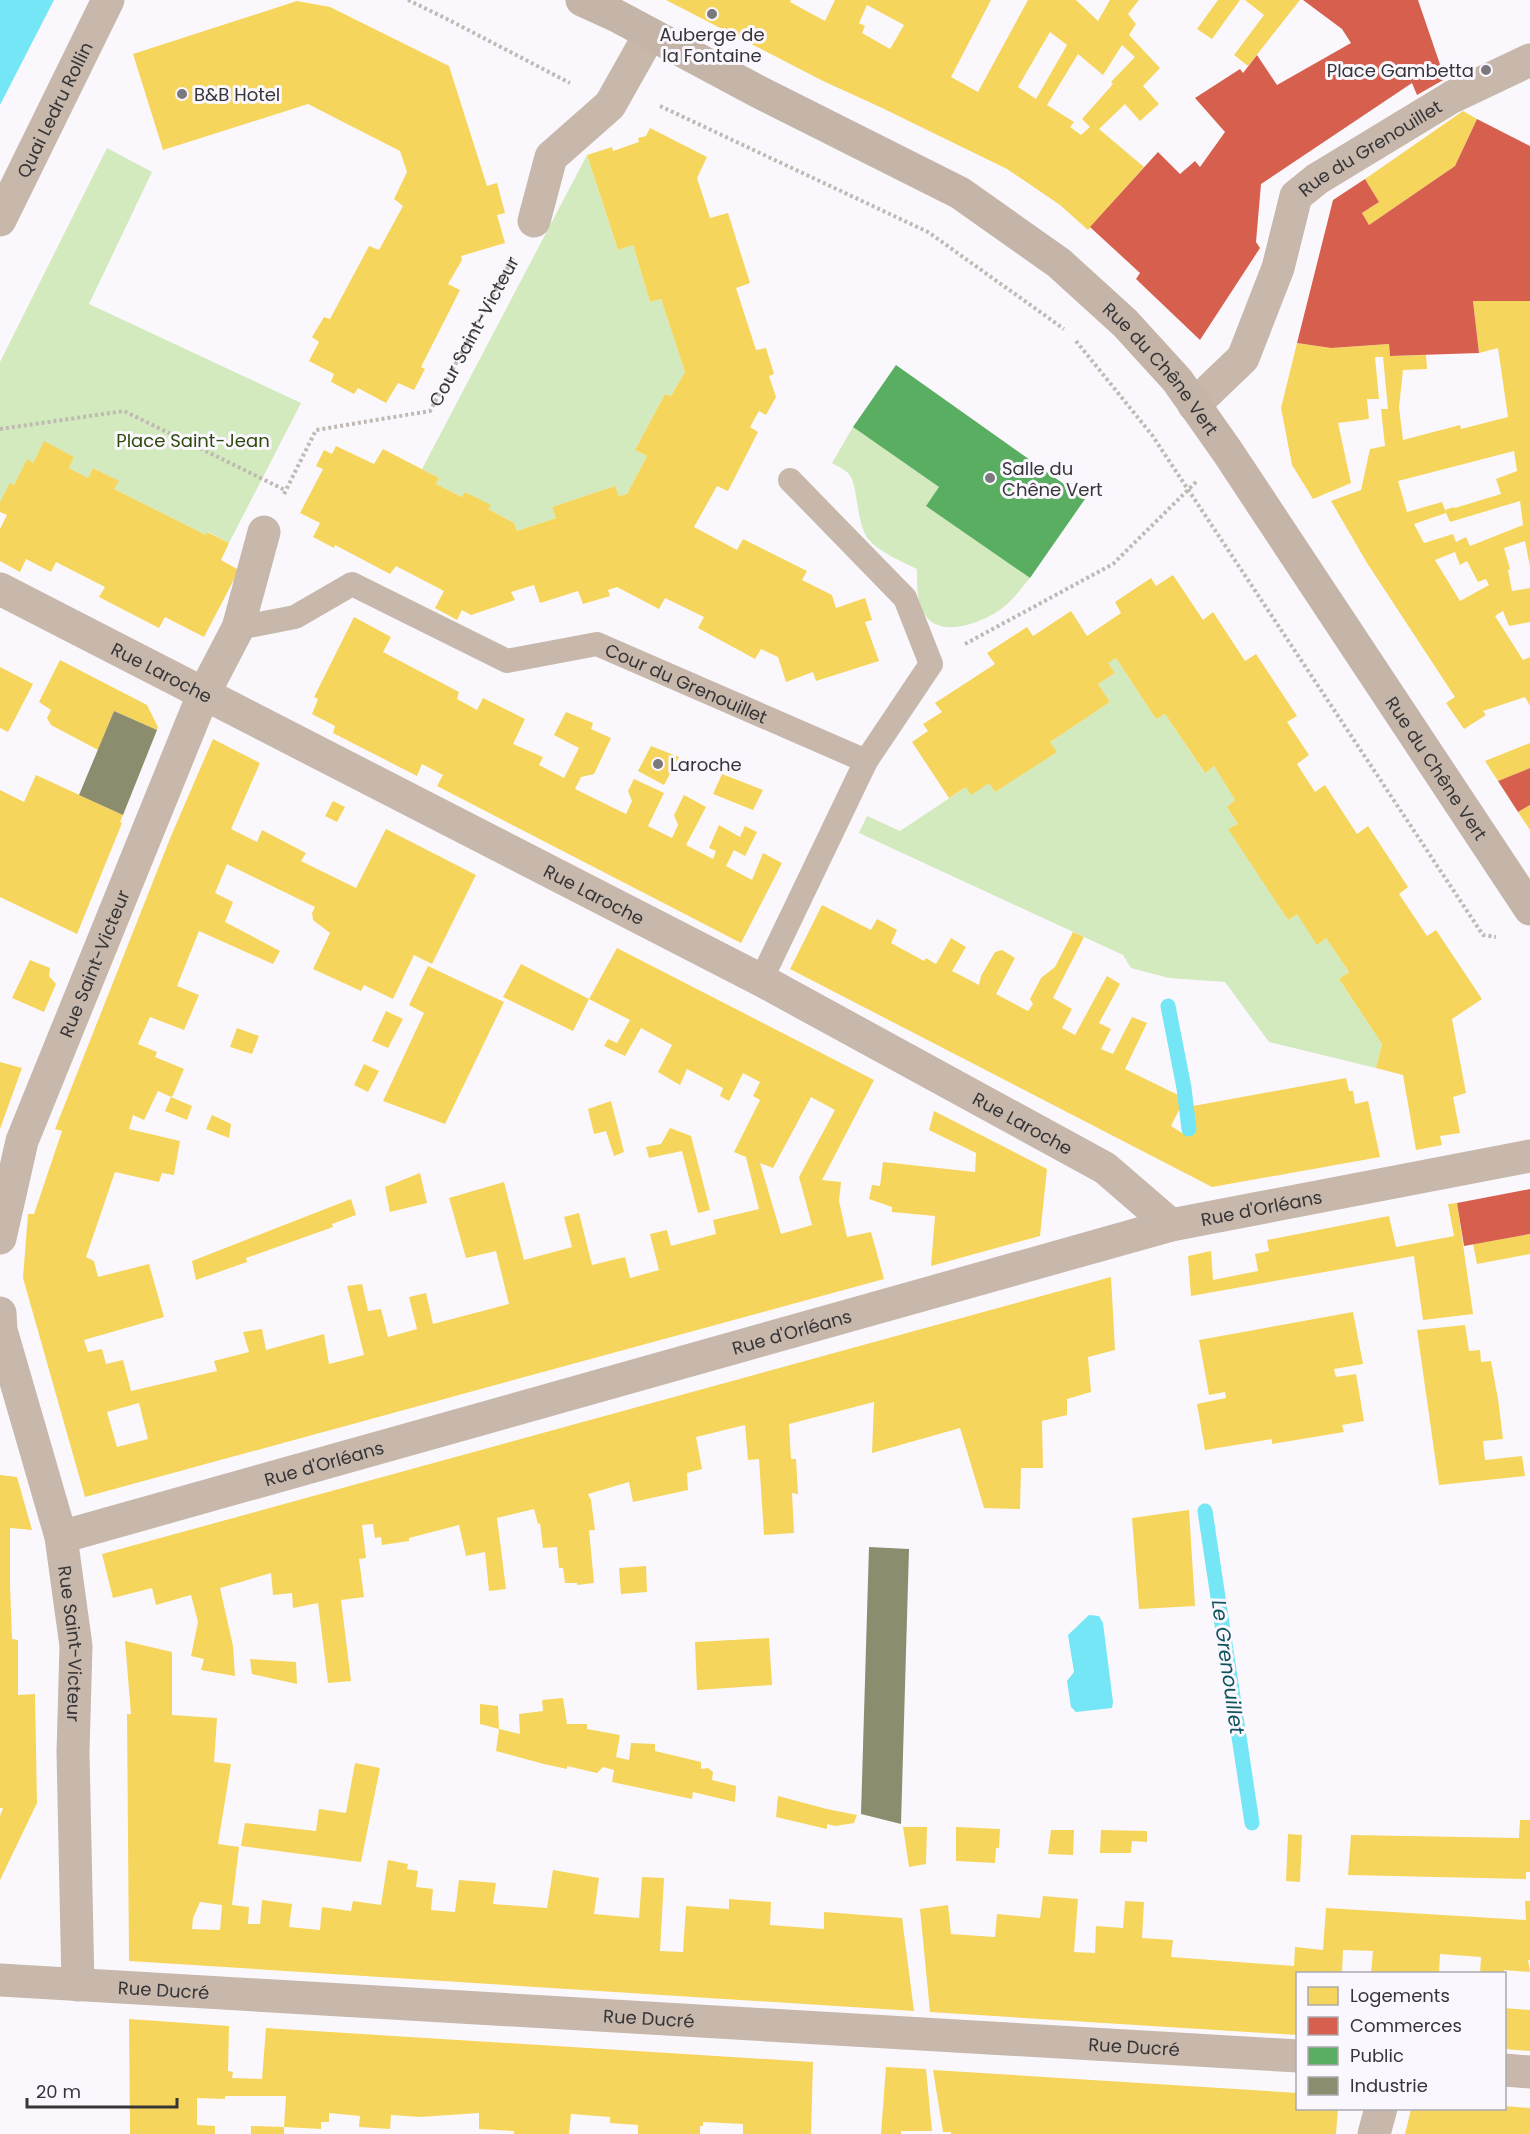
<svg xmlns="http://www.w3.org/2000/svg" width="1530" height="2134" viewBox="0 0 1530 2134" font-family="Poppins,sans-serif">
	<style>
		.green { fill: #d2eabe }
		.water { fill: #75e6f5 }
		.homes { fill: #f6d55c; fill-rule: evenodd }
		.shops { fill: #d6604d }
		.public { fill: #5aae61 }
		.industry { fill: #8c8c6e }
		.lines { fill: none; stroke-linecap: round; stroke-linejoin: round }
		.stream { stroke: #75e6f5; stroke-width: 15 }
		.path { stroke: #c1b9b4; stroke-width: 4; stroke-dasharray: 3 3; stroke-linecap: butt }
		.service { stroke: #c7b8ab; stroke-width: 24 }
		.minor { stroke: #c7b8ab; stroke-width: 33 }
		.secondary { stroke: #c5b5a8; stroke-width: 33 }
		.poi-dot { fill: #7b797d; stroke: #fbf7fe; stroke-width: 2 }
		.labels { text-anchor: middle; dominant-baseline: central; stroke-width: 6; stroke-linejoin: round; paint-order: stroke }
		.poi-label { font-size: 18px; fill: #363538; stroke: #fbf7fe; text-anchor: start }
		.street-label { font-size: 18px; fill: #363538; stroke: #fbf7fe }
		.park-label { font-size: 18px; fill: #2d4a0a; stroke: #fbf7fe }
		.water-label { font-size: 20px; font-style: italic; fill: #0f535b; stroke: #fbf7fe }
	</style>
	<rect width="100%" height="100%" fill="#fbf8fd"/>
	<g class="green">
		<path d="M107,148L152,172L89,304L301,403L229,543L208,532L206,535L114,489L118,481L93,468L88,478L69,468L74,457L44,442L33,463L27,460L14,485L0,502V362Z"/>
		<path d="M587,155L618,250L633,245L650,302L661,299L685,372L671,396L665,394L635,450L647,456L627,494L619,496L615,486L552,507L556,518L517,531L514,523L488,509L490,505L465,492L462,497L436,484L439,478L422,469Z"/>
		<path d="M853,427L939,487L927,506L1030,578C1022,587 1014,599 1005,606C987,621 941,640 925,615C916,601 917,585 917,569C901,561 881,553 869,540C855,523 859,484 848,473C844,469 837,466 832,463Z"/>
		<path d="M1116,658L1156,719L1165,714L1204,772L1214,766L1235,800L1227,807L1238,824L1229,829L1288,920L1297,914L1326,938L1349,972L1339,979L1382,1044L1376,1068L1269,1042L1225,982L1169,978L1131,968L1123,955L859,833L867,816L900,831L966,787L989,783L995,792L1056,752L1050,742L1110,702L1098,684L1115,673L1108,663Z"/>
	</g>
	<g class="water">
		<path d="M0,0H54L0,105Z"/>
		<path d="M1089,1615L1099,1616L1103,1623L1113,1702L1112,1708L1076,1712L1071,1707L1067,1681L1074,1672L1068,1635Z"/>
	</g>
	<g class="homes">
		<path d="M666,0H791L790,2L825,21L835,0H991L951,77L978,92L1028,0H1076L1098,21L1110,0H1139L1128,14L1136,24L1129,35L1160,68L1143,86L1159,104L1140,121L1125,104L1099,129L1144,167L1088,230L1060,205L1007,169L880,107L823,81ZM867,5L904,25L890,49L862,33L865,26L859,23ZM1050,32L1067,45L1036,99L1018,87ZM1122,45L1135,57L1111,82L1113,84L1082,119L1090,127L1081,135L1070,127L1074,122L1047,105L1078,54L1103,75Z"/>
		<path d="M1218,0H1240L1212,39L1197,29Z"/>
		<path d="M1245,0H1300L1248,66L1234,55L1264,15Z"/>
		<path d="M297,1L330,7L449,66L487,186L497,183L505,213L497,215L505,243L461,256L462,260L448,284L460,290L421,367L425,369L414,390L398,383L386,403L358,388L354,394L331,382L334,374L309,361L319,342L312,337L324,317L330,319L369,246L379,250L403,206L394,199L407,172L400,151L308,104L163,150L133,54Z"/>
		<path d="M1463,111L1477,119L1455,166L1369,225L1362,213L1379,202L1365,179Z"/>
		<path d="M650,128L707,157L697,178L710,218L728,213L750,283L736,288L756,350L766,348L774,374L769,376L776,397L766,415L759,411L750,427L758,432L728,491L717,486L694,527L737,550L743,539L807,571L802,580L832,595L836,608L865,598L872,620L865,622L879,661L816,681L813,672L786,682L778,657L761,649L755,659L698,628L704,617L665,598L659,609L617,587L608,590L610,596L583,604L578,591L540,603L534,585L511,592L515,600L471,615L462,610L457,620L435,608L444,591L396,566L390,574L335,545L334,548L313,537L320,523L300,513L323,469L316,466L324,450L332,454L336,446L374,464L383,449L439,478L436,484L462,497L465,492L491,505L488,509L514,523L517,531L556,518L552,507L615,486L619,496L627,494L647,456L635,450L665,394L671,396L685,372L661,299L650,302L633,245L618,250L587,155L612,147L613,151L639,142L638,138L646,136Z"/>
		<path d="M1473,301H1530V567L1525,541L1504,548L1510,569L1508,570L1512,591L1530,588V622L1509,626L1503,611L1495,616L1523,660L1530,657V706L1525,697L1483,711L1486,715L1464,729L1446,703L1455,697L1367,563L1331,501L1361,490L1370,449L1385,446L1381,409H1388L1383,357H1375L1379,399H1367L1369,419L1338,423L1351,483L1313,499L1292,465L1281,408L1297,343L1331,348L1389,344L1390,356L1426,355L1427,369L1403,370L1399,407L1403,440L1460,425L1461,429L1508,417L1498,348L1479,353ZM1514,451L1517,471L1496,479L1501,494L1455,508L1454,507L1445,510L1442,502L1407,512L1398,481ZM1520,501L1523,525L1470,546L1466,537L1456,542L1453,534L1424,543L1414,524L1446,513L1450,522ZM1455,552L1460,565L1467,561L1478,582L1486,579L1489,585L1460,601L1435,560Z"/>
		<path d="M44,441L74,457L69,468L88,478L93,468L119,481L114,489L206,535L207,532L229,543L221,560L239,570L204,637L165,617L159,628L99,597L105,587L56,562L51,572L26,559L20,572L0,561V529L7,515L0,512V502L10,483L14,485L27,459L33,463Z"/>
		<path d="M1173,575L1203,620L1213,612L1245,661L1256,654L1297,716L1287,722L1309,755L1297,764L1315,792L1325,785L1357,834L1368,826L1408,887L1399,894L1427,936L1436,930L1482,999L1452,1019L1466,1093L1453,1097L1460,1133L1440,1136L1442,1145L1416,1150L1403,1075L1376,1068L1382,1044L1339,979L1349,972L1326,938L1317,945L1297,914L1288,920L1228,829L1238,824L1227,807L1235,800L1214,766L1205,773L1165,714L1156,719L1116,658L1108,663L1115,673L1098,684L1110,702L1050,742L1057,752L995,792L989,783L971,795L966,787L949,798L912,742L928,731L923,724L942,712L935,703L995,664L987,653L1027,627L1033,636L1071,611L1087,636L1121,613L1115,602L1151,578L1156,586Z"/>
		<path d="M354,617L391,637L383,652L459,692L457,699L477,710L483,698L525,719L513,744L543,757L539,765L564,778L579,748L554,735L566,712L593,723L591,729L611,738L594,774L581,777L575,789L626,814L632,801L628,791L634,779L664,793L648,826L672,838L678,825L674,815L684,795L706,807L686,845L713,859L716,851L709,848L719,825L740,837L745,826L757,832L745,856L734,850L726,866L752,880L763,853L782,863L741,943L437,786L443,775L422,764L417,776L333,733L335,726L312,714L318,699L314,697Z"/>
		<path d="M60,660L147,705L158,727L157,730L114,711L98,750L51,725L47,718L51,710L39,702Z"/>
		<path d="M0,667L33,684L8,732L0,728Z"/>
		<path d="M213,739L260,763L231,829L257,842L262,830L306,853L301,861L356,888L386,829L476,875L432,964L414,955L393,999L364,985L361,991L313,969L330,933L313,920L312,913L315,907L227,864L215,893L233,902L225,922L280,951L273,964L199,931L177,986L199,995L184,1030L150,1017L138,1044L157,1052L155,1057L184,1069L173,1095L171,1097L158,1091L144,1120L133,1115L129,1129L180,1141L174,1175L162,1173L159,1182L115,1172L86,1257L94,1261L98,1277L149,1264L164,1317L84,1340L88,1352L102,1349L106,1364L123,1360L131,1391L217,1371L214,1361L249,1352L243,1332L262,1329L266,1350L324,1334L329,1364L364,1355L347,1286L362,1284L368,1311L381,1309L388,1337L417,1329L409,1297L426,1293L433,1324L509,1304L496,1251L466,1258L449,1198L504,1182L524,1260L572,1247L564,1217L579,1213L592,1265L625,1257L630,1278L659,1270L650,1234L667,1230L671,1246L716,1234L713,1220L759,1209L746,1157L734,1152L760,1100L753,1096L760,1082L743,1073L729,1101L720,1096L723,1088L687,1069L680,1085L658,1072L672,1045L641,1028L625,1056L604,1046L608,1039L617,1043L630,1020L589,999L617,948L874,1080L822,1180L841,1182L839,1201L847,1237L871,1232L884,1279L85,1497L23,1278L28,1214H34L62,1131L55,1129L171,836ZM811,1097L835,1110L799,1177L812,1225L781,1234L760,1163L773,1168ZM139,1403L148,1439L117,1447L107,1412Z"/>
		<path d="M1530,743V768L1498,781L1485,761Z"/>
		<path d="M651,746L679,757L664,785L638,771Z"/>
		<path d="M722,774L763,790L753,810L713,794Z"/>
		<path d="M36,775L123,815L120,822L122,823L77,934L0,897V790L24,802Z"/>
		<path d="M333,801L345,807L337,822L325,816Z"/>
		<path d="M1530,805V830L1518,812Z"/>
		<path d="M822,905L871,930L877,919L897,930L891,943L924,961L926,958L936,964L951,938L966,947L952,971L979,985L981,976L995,952L1002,950L1015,958L996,994L1028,1011L1033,1004L1030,999L1041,978L1055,967L1073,932L1084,937L1053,998L1072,1009L1062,1028L1075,1035L1107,976L1120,984L1099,1023L1111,1029L1101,1049L1113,1054L1132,1017L1147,1023L1125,1069L1178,1095L1180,1101L1179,1110L1171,1126L1182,1133L1196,1131L1193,1106L1346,1078L1349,1091H1353L1355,1104L1368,1101L1380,1157L1212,1187L790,969Z"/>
		<path d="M30,960L50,968L49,976L56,984L44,1012L12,998Z"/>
		<path d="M521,964L589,999L573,1031L503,997Z"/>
		<path d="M428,966L504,1002L445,1124L383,1101L424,1013L409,1005Z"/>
		<path d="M386,1011L403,1019L388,1048L372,1041Z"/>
		<path d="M237,1028L259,1036L252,1054L230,1047Z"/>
		<path d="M0,1062L22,1068L0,1129Z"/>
		<path d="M364,1064L379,1071L368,1092L354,1085Z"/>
		<path d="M171,1097L192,1106L187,1120L165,1111Z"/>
		<path d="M611,1101L624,1152L614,1156L606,1131L594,1134L588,1109Z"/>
		<path d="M934,1111L1047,1169L1040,1236L931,1266L935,1216L892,1212V1207L869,1199L872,1185L880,1186L883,1162L975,1172L976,1153L929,1130Z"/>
		<path d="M212,1115L231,1124L229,1138L206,1129Z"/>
		<path d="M670,1128L691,1136L710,1210L698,1213L682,1151L649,1158L646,1147L661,1144Z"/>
		<path d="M420,1173L427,1203L390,1212L385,1187Z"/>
		<path d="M351,1199L356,1215L332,1224L333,1227L246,1258L247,1262L196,1280L192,1261Z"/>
		<path d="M1457,1203L1473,1314L1423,1320L1414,1256L1191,1296L1188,1256L1211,1251L1213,1280L1258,1271L1255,1254L1269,1251L1267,1240L1389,1216L1396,1247L1454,1236L1448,1204Z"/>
		<path d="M1530,1234V1254L1477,1264L1473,1244Z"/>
		<path d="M1111,1277L1115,1350L1088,1357L1091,1392L1067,1399V1415L1042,1421L1043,1468H1021L1020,1509L984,1508L960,1428L872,1453L874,1402L789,1424L791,1459H796L798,1494L792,1493L794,1533L764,1535L759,1459L748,1460L745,1425L696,1437L702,1469L687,1473L688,1490L633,1502L629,1482L588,1494L591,1500L595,1530H589L594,1583L577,1585V1583H565L563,1568H559L557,1547L543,1548L540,1523L538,1524L534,1509L497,1518L506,1589L489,1591L485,1552L466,1556L459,1525L409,1538V1541L382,1545L381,1537L375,1538L373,1524L362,1525L366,1558L359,1559L364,1597L341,1600L351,1681L328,1683L318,1603L293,1608L292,1593L273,1595L271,1573L220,1588L233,1646L235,1676L201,1670L204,1659L191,1656L198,1622L191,1595L156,1605L152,1588L113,1598L102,1554Z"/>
		<path d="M1353,1312L1363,1364L1334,1369L1336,1377L1356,1374L1364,1421L1342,1425L1344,1432L1272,1444V1439L1205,1450L1197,1404L1226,1398L1225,1392L1209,1395L1199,1340Z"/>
		<path d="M1465,1325L1469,1351L1480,1350L1481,1362L1491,1361L1498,1399L1503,1439L1483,1441L1485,1460L1522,1456L1525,1476L1439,1485L1417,1330Z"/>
		<path d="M0,1475L17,1477L32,1530L10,1528V1584L12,1639L18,1640V1695L35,1694L37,1803L0,1880V1816L3,1808H0Z"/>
		<path d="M1189,1510L1195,1606L1139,1609L1132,1518Z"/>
		<path d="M646,1566L647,1592L621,1594L619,1568Z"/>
		<path d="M769,1638L772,1685L697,1690L695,1642Z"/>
		<path d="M125,1641L172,1652V1715L217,1718L214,1762L231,1764L218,1844L239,1847L232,1905L249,1907L248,1924H260L262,1900L292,1904L289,1927L320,1930L322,1907L351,1911L353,1901L381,1905L388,1860L408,1864L407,1869L418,1871L416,1887L433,1889L431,1910L455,1912L459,1880L496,1883L493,1904L547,1908L553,1870L599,1878L594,1914L639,1918L642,1877L664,1878L660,1951L683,1952L686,1906L729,1909V1899L771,1902L770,1925L824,1929V1912L902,1918L914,2011L129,1961L127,1714H131ZM200,1902L222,1905L220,1930L192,1929L193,1918Z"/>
		<path d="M250,1659L296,1662L297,1684L252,1674Z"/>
		<path d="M563,1698L567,1724H587V1729L620,1735L616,1757L629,1760L631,1743L655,1744V1751L701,1762V1769L708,1768L713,1772L712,1780L736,1786L735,1802L693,1792L692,1799L612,1782L614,1770L603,1767L597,1773L567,1766V1769L544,1764L496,1751L499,1729L520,1734L519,1714L543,1711L542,1700Z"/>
		<path d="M480,1704L498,1706L499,1729L480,1724Z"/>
		<path d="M355,1763L380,1768L361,1862L241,1846L245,1823L316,1831L319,1809L346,1813Z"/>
		<path d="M778,1796L827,1809L857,1815L854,1823L835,1826L827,1824V1829L776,1817Z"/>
		<path d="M1520,1820H1530V1872H1526V1879L1348,1875L1351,1835L1519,1838Z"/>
		<path d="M903,1827H927L926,1864L909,1867Z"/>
		<path d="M956,1827L1000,1829L999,1848H996L995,1863L956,1861Z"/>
		<path d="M1051,1830H1074L1073,1855L1048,1854Z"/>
		<path d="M1101,1830L1147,1831V1842L1132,1841L1131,1853H1100Z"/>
		<path d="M1288,1834L1302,1835L1300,1882L1286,1881Z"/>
		<path d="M1043,1896L1078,1899L1074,1952L1095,1953L1096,1926L1123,1928L1125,1901L1144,1902L1142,1938L1173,1940L1171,1957L1294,1966L1295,1947L1323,1950L1326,1908L1526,1920L1525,1901H1530V1960H1528L1530,1972L1504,1970V1974H1480L1481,1957L1440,1954L1439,1974H1371L1373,1951L1343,1950L1342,1974H1298V2035L930,2012L920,1909L948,1905L951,1934L995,1937L997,1914L1040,1918Z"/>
		<path d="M1504,2008L1530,2010V2051L1504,2049Z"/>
		<path d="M129,2019L229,2026L228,2071L233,2072L232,2078L262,2079L266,2028L813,2062L811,2134H743V2124L703,2122V2126H700V2134H638V2125L610,2123V2117L571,2114L569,2134H514V2131L479,2129V2113L420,2117L391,2115L390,2129L359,2127L360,2116L329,2113V2122H321V2129L284,2127V2134H251V2126L284,2127L286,2096H225V2099L197,2098V2125L215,2126V2134H130Z"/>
		<path d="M886,2067L926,2069L932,2131H901V2134H881Z"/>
		<path d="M933,2070L1298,2093V2109H1338L1336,2134H951V2132H943Z"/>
		<path d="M1504,2106L1530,2108V2134H1405L1411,2109H1504Z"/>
	</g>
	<g class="shops">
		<path d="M1303,0H1418L1445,79L1417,95L1412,83L1261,184L1256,242L1260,248L1200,340L1136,279L1140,273L1090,227L1158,152L1180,174L1195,161L1200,167L1225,132L1195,98L1240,69L1243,73L1257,55L1277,85L1351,43L1342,29Z"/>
		<path d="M1477,119L1530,146V301H1473L1479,353L1390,356L1389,344L1331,348L1297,343L1333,200L1365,179L1379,202L1362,213L1369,225L1455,166Z"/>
		<path d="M1530,768V805L1518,812L1498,781Z"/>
		<path d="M1530,1189V1234L1464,1246L1457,1203Z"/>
	</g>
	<path class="public" d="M896,365L1085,499L1030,578L926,506L939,487L853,427Z"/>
	<g class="industry">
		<path d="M114,711L157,730L123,815L79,795Z"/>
		<path d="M869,1547L909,1549L901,1824L861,1814Z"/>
	</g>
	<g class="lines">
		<g class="stream">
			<path d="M1168,1006L1184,1088L1189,1129"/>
			<path d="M1205,1511L1252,1823"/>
		</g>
		<g class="path">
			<path d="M408,0L447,19L570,83"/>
			<path d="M660,106L928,232L1064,329"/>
			<path d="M1076,341L1152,435L1483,935L1496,937"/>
			<path d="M0,429L124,411L285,490"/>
			<path id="s1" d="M284,494L316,430L430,411L513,258"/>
			<path d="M965,644L1113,564L1197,481"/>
		</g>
		<g class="service">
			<path id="s2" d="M238,628L295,617L352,584L507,661L597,644L866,761"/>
			<path d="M761,980L866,761L931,664L905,598L790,480"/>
		</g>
		<g class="minor">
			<path id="s3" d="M0,220L108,0"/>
			<path d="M534,221L551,157L610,105L650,34"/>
			<path id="s4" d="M1194,405L1243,358L1278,268L1296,196L1317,179L1452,97L1530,60"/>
			<path id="s5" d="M0,589L761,980L1105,1168L1171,1225"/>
			<path id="s6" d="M0,1238L22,1141L203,695L238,628L264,532"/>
			<path id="s7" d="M0,1313L1,1330L61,1537L76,1646L73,1752L78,1985"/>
			<path id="s8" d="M61,1537L1171,1225L1530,1156"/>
			<path id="s9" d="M0,1980L1298,2056"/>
			<path d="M1504,2070L1530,2072"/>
			<path d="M1374,2134L1381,2108"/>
		</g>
		<path class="secondary" id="s10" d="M582,0L617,16L757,91L960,193L1059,263L1125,323L1177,380L1227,451L1530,909"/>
	</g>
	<g class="poi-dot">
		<circle cx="712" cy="14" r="6"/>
		<circle cx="1486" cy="70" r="6"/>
		<circle cx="182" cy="94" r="6"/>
		<circle cx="990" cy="478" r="6"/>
		<circle cx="658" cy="764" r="6"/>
	</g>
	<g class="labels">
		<g class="poi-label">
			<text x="712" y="34" text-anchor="middle">Auberge de<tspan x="712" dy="21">la Fontaine</tspan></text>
			<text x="1474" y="70" text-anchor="end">Place Gambetta</text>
			<text x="194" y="94">B&amp;B Hotel</text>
			<text x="1002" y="468">Salle du<tspan x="1002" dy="21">Chêne Vert</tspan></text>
			<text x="670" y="764">Laroche</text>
		</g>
		<g class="street-label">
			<text stroke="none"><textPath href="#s3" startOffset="123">Quai Ledru Rollin</textPath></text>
			<text stroke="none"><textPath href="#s4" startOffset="327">Rue du Grenouillet</textPath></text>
			<text stroke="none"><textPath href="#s1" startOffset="278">Cour Saint-Victeur</textPath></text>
			<text stroke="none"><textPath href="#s10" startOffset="693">Rue du Chêne Vert</textPath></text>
			<text stroke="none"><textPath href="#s5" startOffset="182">Rue Laroche</textPath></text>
			<text stroke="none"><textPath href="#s2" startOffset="486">Cour du Grenouillet</textPath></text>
			<text stroke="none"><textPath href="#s10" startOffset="1179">Rue du Chêne Vert</textPath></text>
			<text stroke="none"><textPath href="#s5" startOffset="668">Rue Laroche</textPath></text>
			<text stroke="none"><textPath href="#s6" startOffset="291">Rue Saint-Victeur</textPath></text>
			<text stroke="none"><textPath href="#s5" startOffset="1154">Rue Laroche</textPath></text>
			<text stroke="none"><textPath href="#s8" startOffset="1245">Rue d'Orléans</textPath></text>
			<text stroke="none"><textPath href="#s8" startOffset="759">Rue d'Orléans</textPath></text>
			<text stroke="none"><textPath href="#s8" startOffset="273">Rue d'Orléans</textPath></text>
			<text stroke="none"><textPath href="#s7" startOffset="340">Rue Saint-Victeur</textPath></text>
			<text stroke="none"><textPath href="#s9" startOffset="164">Rue Ducré</textPath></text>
			<text stroke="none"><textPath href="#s9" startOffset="650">Rue Ducré</textPath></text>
			<text stroke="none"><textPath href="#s9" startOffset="1136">Rue Ducré</textPath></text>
		</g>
		<g class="park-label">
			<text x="193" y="440">Place Saint-Jean</text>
		</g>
		<g class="water-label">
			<text transform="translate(1228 1667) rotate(82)">Le Grenouillet</text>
		</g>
	</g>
	<rect x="1296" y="1972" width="210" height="138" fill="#fbf7fe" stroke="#aca9af" stroke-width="1.5"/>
	<rect x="1308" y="1987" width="30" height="18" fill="#f6d55c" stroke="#aca9af" stroke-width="1.5"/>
	<text x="1350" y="2002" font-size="18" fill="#363538">Logements</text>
	<rect x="1308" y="2017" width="30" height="18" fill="#d6604d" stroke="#aca9af" stroke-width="1.5"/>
	<text x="1350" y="2032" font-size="18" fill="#363538">Commerces</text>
	<rect x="1308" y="2047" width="30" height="18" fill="#5aae61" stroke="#aca9af" stroke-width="1.5"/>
	<text x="1350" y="2062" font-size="18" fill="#363538">Public</text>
	<rect x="1308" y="2077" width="30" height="18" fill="#8c8c6e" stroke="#aca9af" stroke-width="1.5"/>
	<text x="1350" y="2092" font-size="18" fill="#363538">Industrie</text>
	<path d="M27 2098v9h150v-9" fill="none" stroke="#363538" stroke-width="3"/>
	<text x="36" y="2098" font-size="18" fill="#363538" stroke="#fbf7fe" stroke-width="4.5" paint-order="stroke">20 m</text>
</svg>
